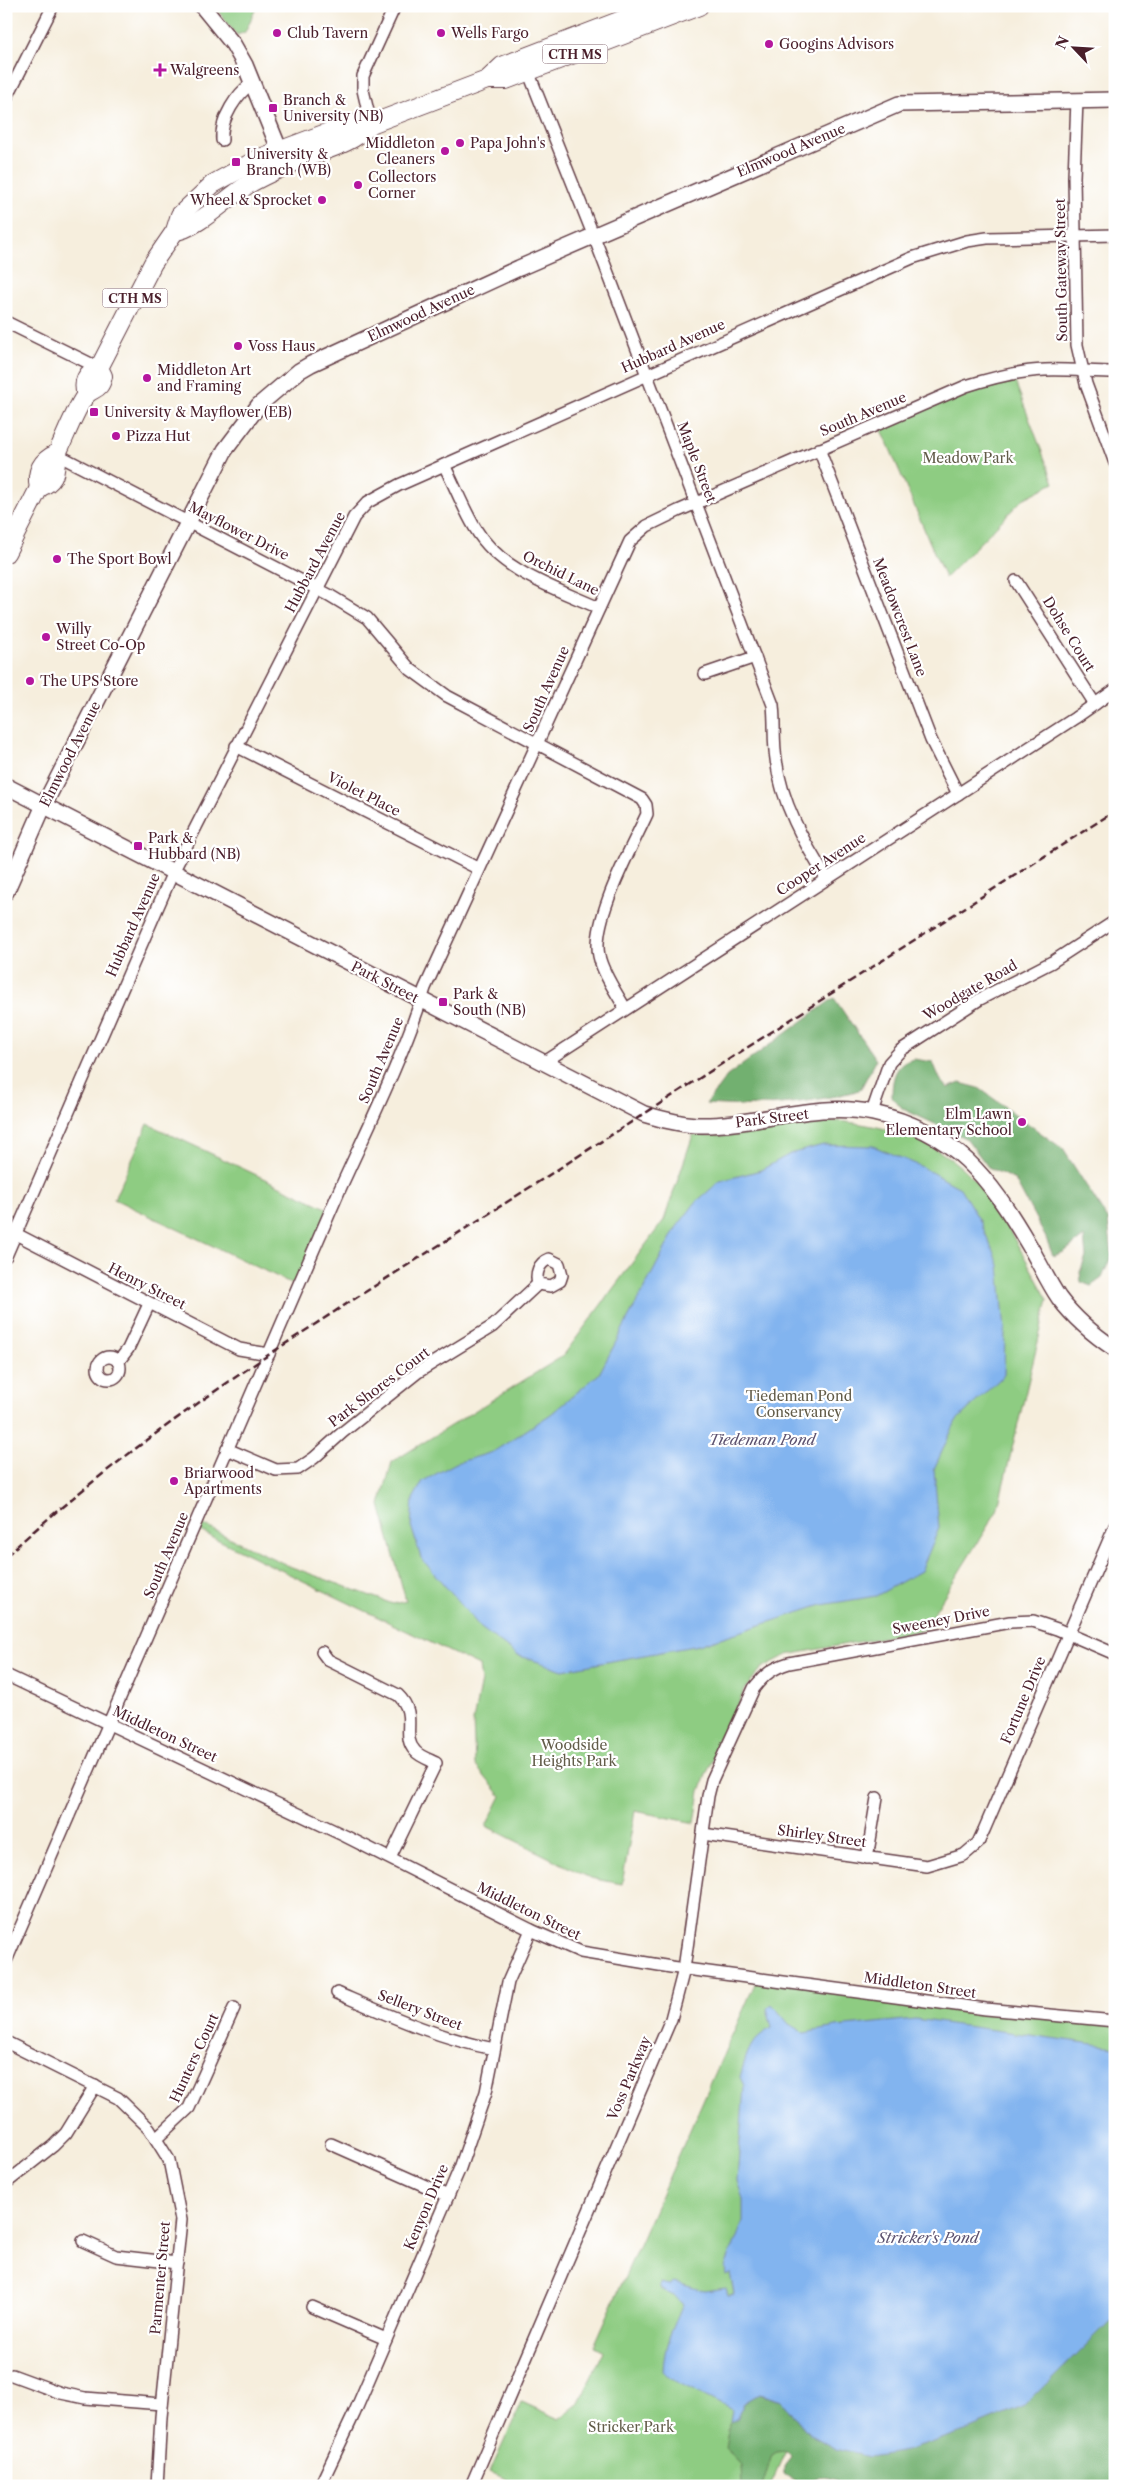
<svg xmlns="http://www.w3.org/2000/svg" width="1121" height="2492" viewBox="0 0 1121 2492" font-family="'Libre Caslon Text',serif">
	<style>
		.green { fill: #8ecc82; stroke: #6c7656 }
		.forest { fill: #72b070; stroke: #5e684e }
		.water { fill: #82b4ef; stroke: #666a8d }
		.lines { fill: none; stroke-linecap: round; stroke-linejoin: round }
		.street-casing { stroke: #643e46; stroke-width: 14 }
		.secondary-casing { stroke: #643e46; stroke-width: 18 }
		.primary-casing { stroke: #643e46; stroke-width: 20 }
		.street { stroke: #fff; stroke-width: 11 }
		.secondary { stroke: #fff; stroke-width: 15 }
		.primary { stroke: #fff; stroke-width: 18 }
		.rail { stroke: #4a1f2b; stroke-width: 2.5; stroke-dasharray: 8 4; stroke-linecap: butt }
		.poi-dot { fill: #b5179e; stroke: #fff; stroke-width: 2 }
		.labels { text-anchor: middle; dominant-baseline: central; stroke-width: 4.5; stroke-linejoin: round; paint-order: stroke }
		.shield { fill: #fff; stroke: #80626b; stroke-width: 1 }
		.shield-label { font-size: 12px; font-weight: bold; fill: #4a1f2b }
		.poi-label { font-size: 14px; fill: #4a1f2b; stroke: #fff; text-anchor: start }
		.street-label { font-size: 14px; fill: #4a1f2b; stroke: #fff }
		.park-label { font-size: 14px; fill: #625c49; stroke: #fff }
		.water-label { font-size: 15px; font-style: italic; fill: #5e5370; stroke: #fff }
	</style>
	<rect width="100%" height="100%" fill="#fff"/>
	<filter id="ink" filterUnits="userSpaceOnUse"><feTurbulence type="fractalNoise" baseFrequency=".02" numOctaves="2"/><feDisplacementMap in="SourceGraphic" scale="10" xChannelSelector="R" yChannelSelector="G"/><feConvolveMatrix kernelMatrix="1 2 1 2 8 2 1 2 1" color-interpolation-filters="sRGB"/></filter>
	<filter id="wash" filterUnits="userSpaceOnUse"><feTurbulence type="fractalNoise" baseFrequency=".0096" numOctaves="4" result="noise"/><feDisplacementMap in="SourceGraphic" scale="20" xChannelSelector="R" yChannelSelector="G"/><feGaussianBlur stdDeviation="1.12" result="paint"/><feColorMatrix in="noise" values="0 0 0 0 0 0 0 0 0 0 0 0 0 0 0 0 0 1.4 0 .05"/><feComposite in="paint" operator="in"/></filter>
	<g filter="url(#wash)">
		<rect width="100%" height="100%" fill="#f6eedd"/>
		<g class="green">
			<path d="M214,6H257L245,32L237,35Z"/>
			<path d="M1012,374L1054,483L1023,499L945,578L879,423Z"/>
			<path d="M837,1121C891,1126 935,1140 974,1179C981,1186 986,1196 992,1204C1013,1234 1030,1267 1048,1300L997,1511L923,1630L787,1655L762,1668L745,1689L706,1775L700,1791L695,1823L635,1811L622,1884L590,1878L486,1826L501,1796L475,1765L473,1721L481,1681L479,1666L200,1531L203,1525L289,1566L393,1604L406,1601L380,1505L392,1462L563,1356L664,1220L693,1135L728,1136Z"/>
			<path d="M148,1124L331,1210L299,1287L114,1199Z"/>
			<path d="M757,1979L1115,2021V2456L1061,2486H878L790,2442L770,2486H522L490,2472L522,2402L559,2419L578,2404L604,2351L594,2346Z"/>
		</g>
		<g class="forest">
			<path d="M834,998L876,1060L860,1090C809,1104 757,1108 706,1104L727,1076Z"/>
			<path d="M914,1059L933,1062L940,1079L948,1088L960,1083L979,1088L1063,1149L1108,1220L1112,1255L1102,1278L1091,1286L1081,1282L1080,1272L1086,1257L1084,1237L1064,1252L1053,1256L1046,1238L1015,1180L988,1167L967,1139L903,1109L892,1097C892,1080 894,1063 914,1059Z"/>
			<path d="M1112,2318H1115V2486H1095L1091,2481L1066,2486H845C836,2479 827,2476 815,2478L809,2486H803L784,2474V2468L791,2456L787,2451L777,2452L772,2455L762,2486H742L741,2465L726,2449L730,2423L736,2419L744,2403L758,2394L782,2401L810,2435L1025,2406Z"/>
		</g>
		<g class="water">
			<path d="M823,1145L873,1146L918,1165L960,1188L980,1221L999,1265L1005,1330L1004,1375L956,1421L934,1469L939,1528L921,1571L876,1596L822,1605L699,1645L563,1670L517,1655L481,1628L421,1558L411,1526L413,1499L423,1481L456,1463L493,1452L551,1414L599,1374L676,1228L696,1202L720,1181L761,1170L790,1154Z"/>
			<path d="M772,2004L789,2024L804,2033L836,2027L915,2019L1115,2047V2318L1112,2319L1025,2406L965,2431L906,2451L869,2457L836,2449L810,2435L782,2401L759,2394L744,2403L736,2420L730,2423L732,2410L671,2379L663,2371C664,2346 672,2327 683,2305L676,2297L660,2289V2283L669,2285L674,2282L704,2291L726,2288L728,2295L734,2294L730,2273L726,2275L725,2267L743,2222V2199L737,2181L744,2086L740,2077C747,2054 749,2039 772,2028L767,2008Z"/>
		</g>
	</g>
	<g filter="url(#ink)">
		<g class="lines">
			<defs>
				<g id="street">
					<path d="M526,66L598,247L773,705C775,723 773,741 776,759C781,802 804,843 827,879"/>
					<path d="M6,99L53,6"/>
					<path d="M1077,100L1074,177L1077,345L1086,384L1115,463"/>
					<path d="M371,124L363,90V76L395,6"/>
					<path d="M222,140C220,118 237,94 253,82"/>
					<path d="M6,322L99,368"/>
					<path d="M819,449L931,740L958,794"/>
					<path d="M56,454L329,595L367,618L410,669L447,696L642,799L646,805L647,814C631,849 591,920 599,956C603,974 616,992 625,1008"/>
					<path d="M444,465C455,486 463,508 475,528C501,572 555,588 599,608"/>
					<path d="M1016,581L1095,704"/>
					<path d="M705,674L755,657"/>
					<path d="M236,746L479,869"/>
					<path d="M543,1063L1075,718L1115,690"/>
					<path d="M872,1112L889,1063L901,1050L980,999L1052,962L1115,921"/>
					<path d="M16,1234L239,1349L269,1354"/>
					<path d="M6,1256L173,872L354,517L368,502L399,485L912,258L967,241L987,238L1115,235"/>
					<path d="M549,1259L559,1264L562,1275L560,1281L551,1286L538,1284C535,1273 539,1263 549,1259Z"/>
					<circle cx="109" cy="1368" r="11"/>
					<path d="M118,1362L128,1349L149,1304"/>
					<path d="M227,1449L276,1470L298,1469L314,1458L343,1432L418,1372L493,1326L538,1284"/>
					<path d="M322,1652L328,1660L398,1695C419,1715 400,1735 415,1751C419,1756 430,1760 436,1763L390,1858"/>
					<path d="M6,1675L345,1836L531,1930L581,1952L671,1967L986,2009L1115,2021"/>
					<path d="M703,1834L927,1866L964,1855L978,1843L984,1830L1115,1526"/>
					<path d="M867,1858L877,1798"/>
					<path d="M6,1961L340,1189C370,1123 403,1057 425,988L630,541L647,526L678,511L966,386C991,378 1018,371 1045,370C1068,369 1092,372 1115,372"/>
					<path d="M337,1993C388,2015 438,2038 494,2049"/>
					<path d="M6,2042L118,2098L149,2128L169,2160L181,2220L161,2417L157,2486"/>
					<path d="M156,2139L189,2108L234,2008"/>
					<path d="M331,2144L448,2196"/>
					<path d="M6,2183L53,2146L66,2133L95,2086"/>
					<path d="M83,2241L116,2256L177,2263"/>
					<path d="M312,2307L386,2339"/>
					<path d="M12,2375L61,2393L85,2398L162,2404"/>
					<path d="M320,2486L354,2414L460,2168L486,2092L508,1982L531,1930"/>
					<path d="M471,2486L671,2019L684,1969L708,1796L712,1780L754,1688C765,1674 773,1668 789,1663L1010,1622L1033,1621L1057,1629L1115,1654"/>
				</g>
				<g id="secondary">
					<path d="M202,6L233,44L245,65L284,161"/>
					<path d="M6,786L644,1114C661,1119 678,1124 696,1125C754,1127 815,1100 873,1113C955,1131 989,1177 1029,1245C1039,1262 1048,1282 1059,1298C1074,1318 1094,1335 1115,1349"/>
					<path d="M6,892L44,805L225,450L259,405L299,371L311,364L519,268L899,104L1115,100"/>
				</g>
				<g id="primary">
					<path d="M487,80H506L699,6"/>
					<path d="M175,231C195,230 229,196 249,184C266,174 285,166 304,158C328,149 353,143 371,124"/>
					<path d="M86,395C82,382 86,372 99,368L153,263L175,231L180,215L213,184L260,158L350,124H371L487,80L502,66L658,6"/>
					<path d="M39,488C35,472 42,460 56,454"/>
					<path d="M6,553L39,488C63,478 51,464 60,447C66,434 78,404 86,395C94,387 100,391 103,376L99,368"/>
				</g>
			</defs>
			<use href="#street" class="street-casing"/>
			<use href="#secondary" class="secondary-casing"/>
			<use href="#primary" class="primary-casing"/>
			<use href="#street" class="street"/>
			<use href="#secondary" class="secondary"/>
			<use href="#primary" class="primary"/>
			<path class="rail" d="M6,1556C153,1421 325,1318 493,1211C700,1078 908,944 1115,811"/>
		</g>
	</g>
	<g class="poi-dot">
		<circle cx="277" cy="33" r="5"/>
		<circle cx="441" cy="33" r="5"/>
		<circle cx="769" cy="44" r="5"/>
		<path d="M157.5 62.5h5v5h5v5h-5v5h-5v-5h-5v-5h5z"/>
		<rect x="268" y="103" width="10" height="10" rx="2.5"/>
		<circle cx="460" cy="143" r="5"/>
		<circle cx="445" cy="151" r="5"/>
		<rect x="231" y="157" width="10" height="10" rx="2.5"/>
		<circle cx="358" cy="185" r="5"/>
		<circle cx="322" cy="200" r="5"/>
		<circle cx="238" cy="346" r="5"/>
		<circle cx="147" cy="378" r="5"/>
		<rect x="89" y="407" width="10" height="10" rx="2.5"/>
		<circle cx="116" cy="436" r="5"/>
		<circle cx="57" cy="559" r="5"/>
		<circle cx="46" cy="637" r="5"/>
		<circle cx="30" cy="681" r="5"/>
		<rect x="133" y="841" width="10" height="10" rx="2.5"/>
		<rect x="438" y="997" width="10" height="10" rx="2.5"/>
		<circle cx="1022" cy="1122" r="5"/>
		<circle cx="174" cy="1481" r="5"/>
	</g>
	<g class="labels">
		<g class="shield">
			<rect x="542.5" y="44.5" width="65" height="19" rx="4"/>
			<rect x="102.5" y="288.5" width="65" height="19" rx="4"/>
		</g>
		<g class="shield-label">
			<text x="575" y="54">CTH MS</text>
			<text x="135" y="298">CTH MS</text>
		</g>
		<g class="poi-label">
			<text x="287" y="33">Club Tavern</text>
			<text x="451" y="33">Wells Fargo</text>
			<text x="779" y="44">Googins Advisors</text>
			<text x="170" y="70">Walgreens</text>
			<text x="283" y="100">Branch &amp;<tspan x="283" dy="16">University (NB)</tspan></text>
			<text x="435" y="143" text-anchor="end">Middleton<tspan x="435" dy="16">Cleaners</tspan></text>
			<text x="470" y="143">Papa John's</text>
			<text x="246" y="154">University &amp;<tspan x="246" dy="16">Branch (WB)</tspan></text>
			<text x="368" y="177">Collectors<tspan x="368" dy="16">Corner</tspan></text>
			<text x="312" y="200" text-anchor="end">Wheel &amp; Sprocket</text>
			<text x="248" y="346">Voss Haus</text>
			<text x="157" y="370">Middleton Art<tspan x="157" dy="16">and Framing</tspan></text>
			<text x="104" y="412">University &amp; Mayflower (EB)</text>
			<text x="126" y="436">Pizza Hut</text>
			<text x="67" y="559">The Sport Bowl</text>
			<text x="56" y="629">Willy<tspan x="56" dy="16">Street Co-Op</tspan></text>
			<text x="40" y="681">The UPS Store</text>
			<text x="148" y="838">Park &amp;<tspan x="148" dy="16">Hubbard (NB)</tspan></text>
			<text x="453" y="994">Park &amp;<tspan x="453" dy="16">South (NB)</tspan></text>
			<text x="1012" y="1114" text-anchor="end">Elm Lawn<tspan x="1012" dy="16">Elementary School</tspan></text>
			<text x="184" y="1473">Briarwood<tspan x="184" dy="16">Apartments</tspan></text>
		</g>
		<g class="street-label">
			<text transform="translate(791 150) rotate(-23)">Elmwood Avenue</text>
			<text transform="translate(1061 270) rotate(-91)">South Gateway Street</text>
			<text transform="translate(421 313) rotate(-25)">Elmwood Avenue</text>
			<text transform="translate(673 346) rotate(-24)">Hubbard Avenue</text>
			<text transform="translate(863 414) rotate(-23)">South Avenue</text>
			<text transform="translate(697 462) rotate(69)">Maple Street</text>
			<text transform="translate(239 531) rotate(27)">Mayflower Drive</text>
			<text transform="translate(315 562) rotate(-62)">Hubbard Avenue</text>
			<text transform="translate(561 573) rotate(26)">Orchid Lane</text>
			<text transform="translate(900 617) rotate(69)">Meadowcrest Lane</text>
			<text transform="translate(1069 634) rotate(58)">Dohse Court</text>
			<text transform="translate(546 689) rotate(-66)">South Avenue</text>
			<text transform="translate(70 754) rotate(-63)">Elmwood Avenue</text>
			<text transform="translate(364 794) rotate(27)">Violet Place</text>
			<text transform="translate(821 864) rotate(-33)">Cooper Avenue</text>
			<text transform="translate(133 925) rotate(-66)">Hubbard Avenue</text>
			<text transform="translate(385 982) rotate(27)">Park Street</text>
			<text transform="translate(970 990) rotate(-30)">Woodgate Road</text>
			<text transform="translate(381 1060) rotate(-67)">South Avenue</text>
			<text transform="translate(772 1118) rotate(-7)">Park Street</text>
			<text transform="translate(147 1286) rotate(27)">Henry Street</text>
			<text transform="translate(379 1387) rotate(-37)">Park Shores Court</text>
			<text transform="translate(166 1555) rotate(-67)">South Avenue</text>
			<text transform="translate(941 1620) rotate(-11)">Sweeney Drive</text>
			<text transform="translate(1023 1700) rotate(-67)">Fortune Drive</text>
			<text transform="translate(165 1734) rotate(25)">Middleton Street</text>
			<text transform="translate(822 1836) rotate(8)">Shirley Street</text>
			<text transform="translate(529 1911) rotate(26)">Middleton Street</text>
			<text transform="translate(920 1985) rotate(8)">Middleton Street</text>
			<text transform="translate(420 2010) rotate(21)">Sellery Street</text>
			<text transform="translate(194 2058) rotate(-65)">Hunters Court</text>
			<text transform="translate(629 2078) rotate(-67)">Voss Parkway</text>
			<text transform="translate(426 2207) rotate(-67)">Kenyon Drive</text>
			<text transform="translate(160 2278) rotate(-85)">Parmenter Street</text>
		</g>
		<g class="park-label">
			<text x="968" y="458">Meadow Park</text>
			<text x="799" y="1396">Tiedeman Pond<tspan x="799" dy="16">Conservancy</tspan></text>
			<text x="574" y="1745">Woodside<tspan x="574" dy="16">Heights Park</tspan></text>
			<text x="631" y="2427">Stricker Park</text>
		</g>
		<g class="water-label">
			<text x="762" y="1439">Tiedeman Pond</text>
			<text x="928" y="2237">Stricker's Pond</text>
		</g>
	</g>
	<rect width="1121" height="2492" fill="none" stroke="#fff" stroke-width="25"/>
	<g transform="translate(1074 48) rotate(295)" stroke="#ffffff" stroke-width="4" paint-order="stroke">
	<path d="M0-4L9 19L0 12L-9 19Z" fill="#4a1f2b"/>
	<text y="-8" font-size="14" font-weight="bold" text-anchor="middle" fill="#4a1f2b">N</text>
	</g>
</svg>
